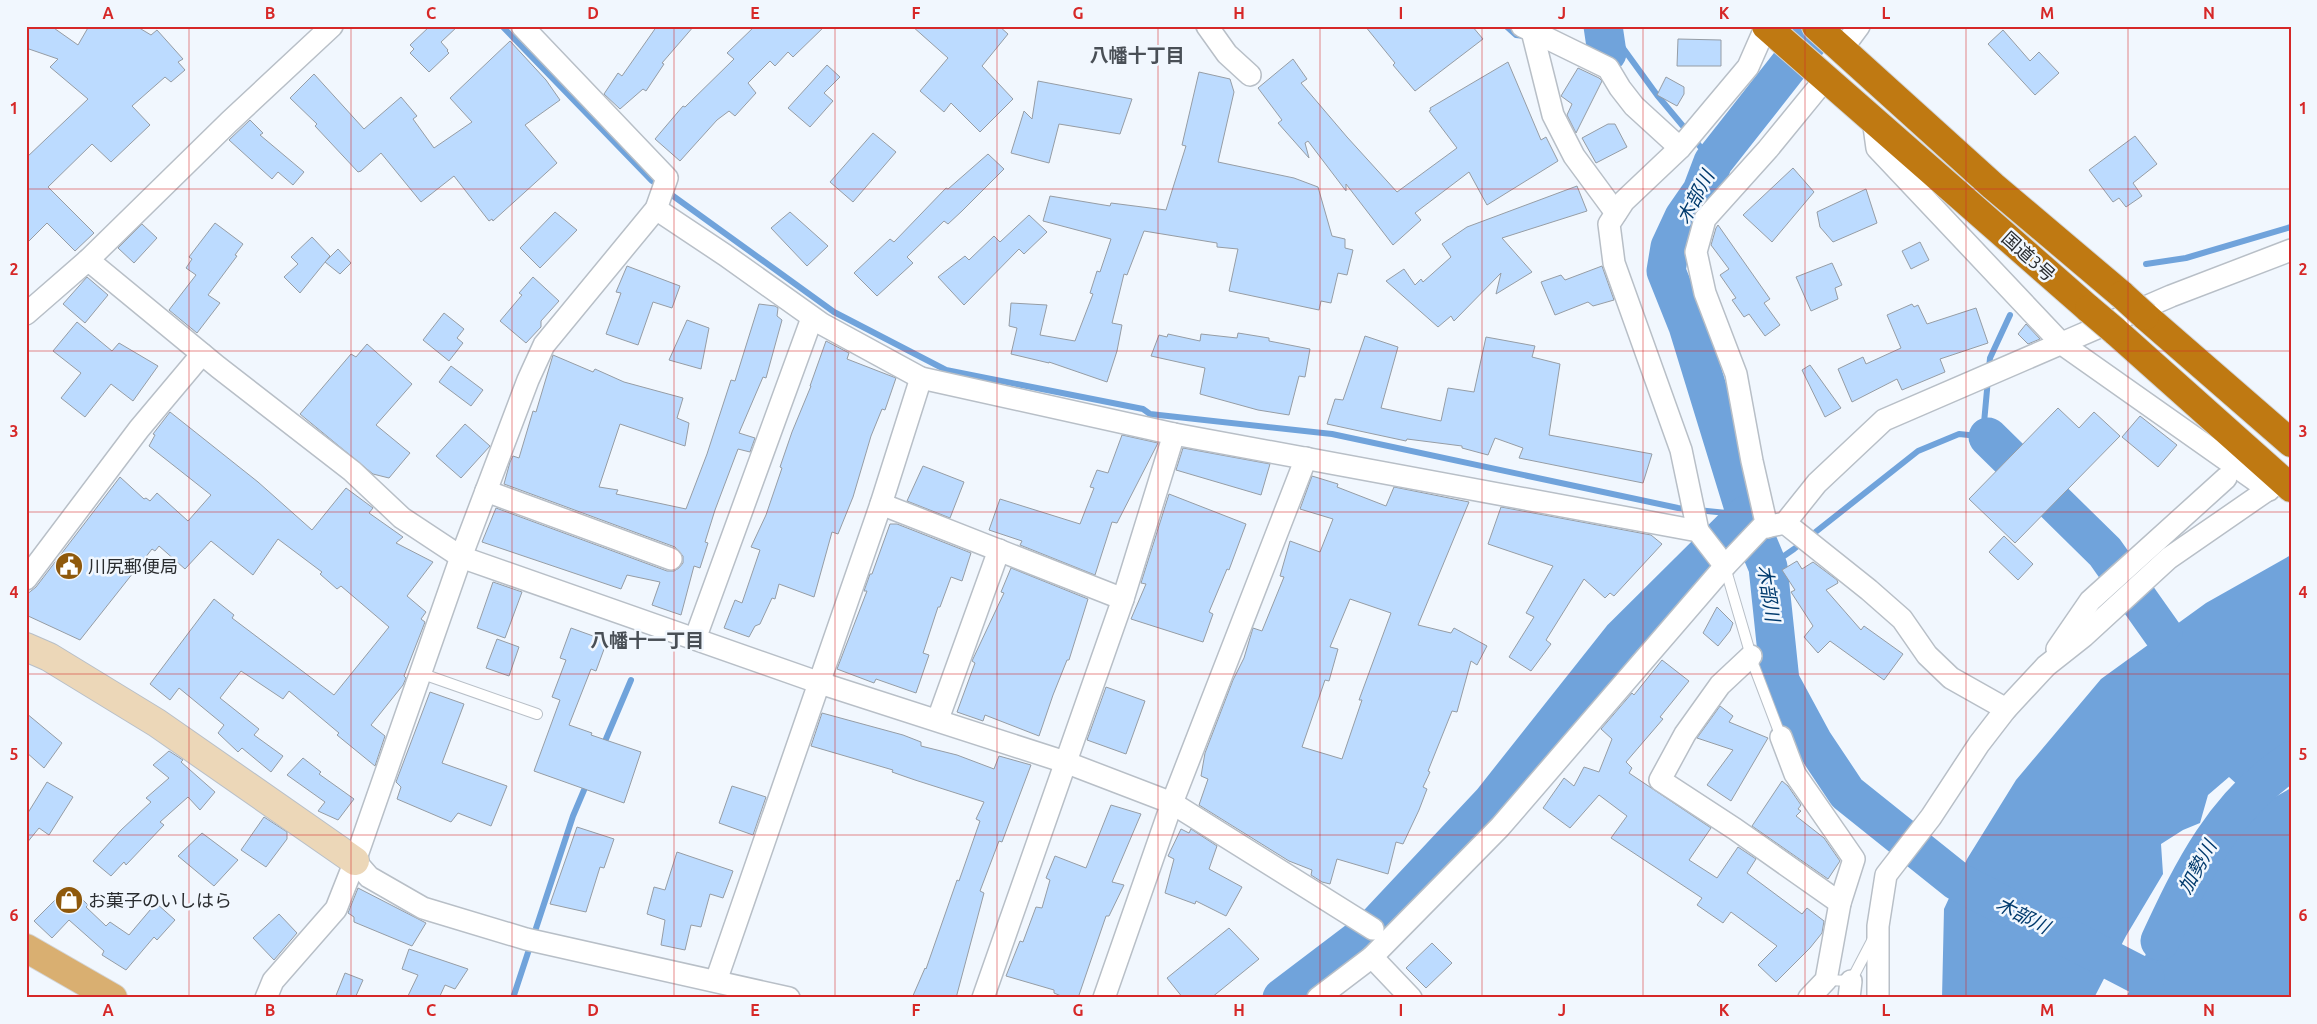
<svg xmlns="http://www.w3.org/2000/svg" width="2317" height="1024" viewBox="0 0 2317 1024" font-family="Ubuntu,'Noto Sans JP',sans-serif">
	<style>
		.water { fill: #70a3db }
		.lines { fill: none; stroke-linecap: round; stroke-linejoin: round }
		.stream { stroke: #70a3db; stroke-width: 6 }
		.river { stroke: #70a3db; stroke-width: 39 }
		.building { fill: #bcdbff; stroke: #969da5; fill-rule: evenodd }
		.lane-casing { stroke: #b8bfc7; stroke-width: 12 }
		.street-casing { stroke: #b8bfc7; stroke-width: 24 }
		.secondary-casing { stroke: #b8bfc7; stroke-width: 30 }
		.primary-casing { stroke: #d4d5d6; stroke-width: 30 }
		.highway-casing { stroke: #d4d5d6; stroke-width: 30 }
		.lane { stroke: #fff; stroke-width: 10 }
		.street { stroke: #fff; stroke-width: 21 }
		.secondary { stroke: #ecd7b8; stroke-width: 28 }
		.primary { stroke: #d9af71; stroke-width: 28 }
		.highway { stroke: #bf7912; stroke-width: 28 }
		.highway-bridge-casing { stroke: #d4d5d6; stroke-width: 30; stroke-linecap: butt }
		.highway-bridge { stroke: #bf7912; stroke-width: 28 }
		.grid { fill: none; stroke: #d62828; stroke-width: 1; stroke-opacity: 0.55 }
		.labels { text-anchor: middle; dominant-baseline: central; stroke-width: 5; stroke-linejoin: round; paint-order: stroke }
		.street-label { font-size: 18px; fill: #2a2d30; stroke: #f1f7fe }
		.poi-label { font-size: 18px; fill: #2a2d30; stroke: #f1f7fe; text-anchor: start }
		.neighbourhood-label { font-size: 19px; font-weight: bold; fill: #494f56; stroke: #f1f7fe }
		.water-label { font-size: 19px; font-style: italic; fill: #003a6d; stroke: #f1f7fe }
		.neatline { fill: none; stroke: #d62828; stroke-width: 2 }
		.grid-label { font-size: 16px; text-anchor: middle; font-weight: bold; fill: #d62828 }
	</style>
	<rect width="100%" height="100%" fill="#f1f7fe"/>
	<g class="water">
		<path d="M2291,555V744L2280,749L2240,787L2229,777L2208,795L2200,823L2183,830L2161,844L2163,874L2126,936L2094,998H1942L1944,909L1967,859L2016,780L2101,679L2206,603Z"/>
		<path d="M2291,788V998H2126L2165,912L2254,809Z"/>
	</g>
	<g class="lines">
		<g class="stream">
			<path d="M502,26L651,180L834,312L946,370L1143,409L1150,414L1332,434L1678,508L1746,515"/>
			<path d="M1506,26L1516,35L1524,36"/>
			<path d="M1607,26L1657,95L1713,162"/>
			<path d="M1590,50L1607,53L1604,26"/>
			<path d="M2146,264L2186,258L2291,227"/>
			<path d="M1989,369L1990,358L2010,315"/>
			<path d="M1768,567L1794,549L1918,451L1959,434L1988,437L1984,423L1988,379"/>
			<path d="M603,746L631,680"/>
			<path d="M513,998L573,816L587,783"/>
		</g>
		<g class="river">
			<path d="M1603,26L1607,53"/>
			<path d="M1820,26L1713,162L1702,191L1684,217L1670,247L1666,271L1688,326L1746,515L1768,567L1780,681L1813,742L1847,793L1957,881L2005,906"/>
			<path d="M1988,437L2105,552L2163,634"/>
			<path d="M2066,937L2145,978"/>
			<path d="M2160,941C2193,870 2224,806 2291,761"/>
			<path d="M1282,998L1373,929L1492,802L1622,638L1746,515"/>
		</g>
	</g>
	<g class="building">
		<path d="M26,26H51L78,45L89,26H136L151,35L157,30L183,59L178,62L185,70L171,82L165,77L132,106L150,125L111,162L92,144L48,187L94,233L75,251L47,223L26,244V158L88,99L50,67L58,59L26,48Z"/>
		<path d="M430,26H458L441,42L448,50L447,51L449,53L429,72L410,53L414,49L410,45Z"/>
		<path d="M657,26H694L662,63L664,64L646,91L643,89L620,109L604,94L618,73L622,76Z"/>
		<path d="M755,26H825L793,57L788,52L775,66L770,61L748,83L756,93L735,116L729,111L717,120L680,161L655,139L683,106L685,107L734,59L727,53Z"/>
		<path d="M912,26H999L1008,34L982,66L1013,99L980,132L951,103L944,112L920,91L948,58Z"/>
		<path d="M1365,26H1472L1483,39L1415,91L1393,65L1395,63Z"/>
		<path d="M2003,30L2030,61L2039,52L2059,73L2035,95L1988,44Z"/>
		<path d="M1678,39L1721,40V66H1677Z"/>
		<path d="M510,41L546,80L560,100L525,125L557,163L493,221L492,219L489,221L454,176L421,202L381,153L361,171L358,172L315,126L317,124L290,98L314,74L364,129L401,97L417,116L413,119L434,148L472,122L450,98Z"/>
		<path d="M1293,59L1307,79L1301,83L1347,137L1397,192L1457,148L1429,111L1431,110L1430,108L1508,62L1541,140L1546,137L1558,161L1487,205L1469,172L1415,213L1421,220L1393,245L1346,184V191L1308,141L1305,143L1309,158L1278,123L1282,120L1258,88Z"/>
		<path d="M827,65L840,77L824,93L833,101L810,127L788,108Z"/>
		<path d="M1578,68L1599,78L1602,81L1576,133L1567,115L1572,104L1561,96Z"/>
		<path d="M1199,72L1230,79L1234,92L1218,162L1294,178L1318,187L1332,236L1345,239V248L1353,250L1347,275L1338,273L1331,303L1321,301L1319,310L1229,291L1238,249L1217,247V243L1144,231L1127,275L1124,274L1112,323L1122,325L1117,351L1107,382L1049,362V363L1011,354L1017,328L1009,326L1011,303L1047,305L1040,335L1075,341L1093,294L1090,293L1097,271L1100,272L1111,239L1043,221L1050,196L1110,206L1111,203L1166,210L1186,146L1182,145Z"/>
		<path d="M1666,77L1684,87V94L1677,106L1657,95Z"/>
		<path d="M1038,81L1132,99L1120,134L1059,124L1049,163L1011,153L1024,111L1032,119Z"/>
		<path d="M250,120L263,133L260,135L304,172L293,185L278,172L272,179L229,140Z"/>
		<path d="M1608,124H1615L1627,147L1596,163L1582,138Z"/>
		<path d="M873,133L896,152L853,202L830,182Z"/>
		<path d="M2135,136L2157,164L2133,183L2142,196L2126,207L2119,198L2113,202L2089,170Z"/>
		<path d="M988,154L1004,169L962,211L948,224L944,221L907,257L913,263L877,296L854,273L890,239L894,242L946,188L948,189Z"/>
		<path d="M1793,168L1814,192L1772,242L1743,215Z"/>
		<path d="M1577,186L1587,211L1502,238L1532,272L1496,294L1501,273L1454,321L1451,316L1438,327L1386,281L1404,269L1415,285L1421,279L1423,282L1451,257L1442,244L1467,227Z"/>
		<path d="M1866,189L1877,223L1833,242L1820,227L1817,212Z"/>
		<path d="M555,212L577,230L540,268L520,248Z"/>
		<path d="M790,212L828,246L807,266L771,228Z"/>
		<path d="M1029,215L1047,232L1024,254L1019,249L964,305L938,277L965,256L969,260L994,236L1000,242Z"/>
		<path d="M215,223L243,244L235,255L237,256L208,295L220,303L197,333L169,310L196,275L186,268L192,259L189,257Z"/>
		<path d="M142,224L157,238L134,263L118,248Z"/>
		<path d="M1718,225L1770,299L1764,303L1780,325L1765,336L1749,314L1744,317L1732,300L1736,298L1720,275L1729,269L1711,245L1716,228Z"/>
		<path d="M312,237L330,256L300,293L284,277L298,264L291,257Z"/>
		<path d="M1920,242L1929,260L1911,269L1902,251Z"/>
		<path d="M338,249L351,263L340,274L325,262Z"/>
		<path d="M1832,263L1842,285L1835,288L1838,299L1811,311L1796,277Z"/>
		<path d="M627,266L680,286L672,308L653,302L638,345L606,334L621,293L616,292Z"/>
		<path d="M1602,266L1614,300L1593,306L1588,302L1555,315L1541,282L1561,275L1565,280Z"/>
		<path d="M87,277L108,295L85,323L63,304Z"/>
		<path d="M533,277L559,301L541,321V327L526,343L500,321L522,295L519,293Z"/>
		<path d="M759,304L775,306L778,308L777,316L782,320L766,378L763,377L739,433L755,438L750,452L738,449L715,510L705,542L708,543L700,568L694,566L681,615L652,605L660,582L627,575L621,589L482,542L496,508L667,571H674L679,568L683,563V556L675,547L504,484L510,462L513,456L519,458L533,411L536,412L553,355L593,372L595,369L624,382L683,398L677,418L689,423L685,446L620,424L599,487L618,490L616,494L686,509L707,454L731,380L735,381Z"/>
		<path d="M1912,304L1914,307L1918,305L1927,324L1976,308L1988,343L1940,359L1945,372L1902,390L1897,379L1852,402L1838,369L1863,357L1866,364L1901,348L1887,315Z"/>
		<path d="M444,313L464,329L457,338L463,343L449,361L423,340Z"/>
		<path d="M687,320L709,328L701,369L669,360Z"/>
		<path d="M77,322L112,351L119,343L158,366L133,401L111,384L85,417L61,398L81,373L53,351Z"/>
		<path d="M2026,324L2040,339L2028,344L2018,334Z"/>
		<path d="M1238,333L1269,338V341L1310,349L1305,377L1299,376L1289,415L1258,410L1200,394L1205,368L1151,356L1159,335L1167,337L1168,334L1200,341L1201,334L1237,338Z"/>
		<path d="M1365,336L1398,347L1381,408L1441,421L1448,388L1474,392L1486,337L1535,346L1532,357L1560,364L1549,435L1652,454L1643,483L1519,458L1523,448L1495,438L1488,455L1462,448V446L1407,439L1406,441L1327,424L1335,399L1343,400Z"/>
		<path d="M826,341L849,353L847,359L896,378L885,410L882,409L871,436L853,497L838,534L832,532L814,597L779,584L775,599L772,598L760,624L755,626L749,637L724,628L735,600L742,603L760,550L751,547L766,515L782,468L780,467L792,432L811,386H810Z"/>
		<path d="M367,344L412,384L376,425L410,453L389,478L373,474L300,414L351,354L356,357Z"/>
		<path d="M1810,365L1841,408L1825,417L1802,370Z"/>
		<path d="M451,366L483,390L471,406L439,382Z"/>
		<path d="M2058,408L2079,428L2094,412L2120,436L2015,543L1969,499Z"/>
		<path d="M170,412L258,482L312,530L346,488L373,508L369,513L403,537L396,543L433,562L407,596L426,612L421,619L425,622L404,676L406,678L403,685L371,725L385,736L375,766L337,735L339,733L289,691L283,699L241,671L220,698L259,729L254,735L283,756L271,772L242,748L238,752L218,733L224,725L179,688L170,700L150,684L214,599L234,615L232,618L334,695L389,627L341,586L337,589L320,574L322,572L278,539L253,575L211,541L185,569L159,546L155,551L152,549L80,640L26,615V595L36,587L120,477L144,499L146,498L150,501L157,493L188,521L211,495L149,446L155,435L153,434Z"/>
		<path d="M2140,416L2177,445L2158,467L2122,437Z"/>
		<path d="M465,424L490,446L461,478L436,456Z"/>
		<path d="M1122,435L1158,443L1117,523L1112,522L1095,575L1020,545L1022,541L989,530L1000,499L1080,524L1094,488L1090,487L1097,470L1108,473Z"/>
		<path d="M1183,448L1270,464L1261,495L1176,470Z"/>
		<path d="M923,466L964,482L950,518L907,501Z"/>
		<path d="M1312,476L1338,484L1337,487L1386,506L1394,487L1469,502L1418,625L1451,633L1454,628L1487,646L1477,665L1471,661L1457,712L1452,711L1428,771L1430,772L1423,787L1427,789L1419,810L1403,844L1396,842L1388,874L1337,859L1330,884L1322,882L1311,875L1312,870L1289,861L1199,805L1208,779L1201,776L1205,753L1233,680L1244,658L1253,628L1262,631L1284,577L1280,576L1290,541L1320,552L1333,519L1300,509ZM1350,599L1391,613L1359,700H1362L1342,759L1302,747L1325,680L1329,681L1338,649L1330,647Z"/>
		<path d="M1169,494L1246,524L1229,570L1227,569L1209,612L1213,614L1203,642L1131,619L1146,584L1141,583Z"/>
		<path d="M1501,507L1651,535L1662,544L1614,596L1610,593L1605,598L1584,579L1546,640L1551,644L1531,671L1509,657L1534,617L1526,613L1553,566L1488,544Z"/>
		<path d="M890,524H897L971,553L962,581L951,577L940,607H938L923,653L929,655L916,693L876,679L874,683L837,669L867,591H864L870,574H872Z"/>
		<path d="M2004,536L2033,564L2018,580L1989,552Z"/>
		<path d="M1797,561L1802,569L1813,562L1837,580L1838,583L1826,590L1861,630L1864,626L1903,654L1884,680L1830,641L1818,653L1804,637L1813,626L1791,592L1795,590L1782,570Z"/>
		<path d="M1011,568L1088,599L1069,660H1067L1053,695L1039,736L985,715L983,721L957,712L975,663L972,661L1004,593L1001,592Z"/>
		<path d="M493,582L522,592L505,638L477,628Z"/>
		<path d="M1717,607L1733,623L1730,631L1718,646L1703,633Z"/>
		<path d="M571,628L607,641L596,671L591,669L569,725L592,733L591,735L641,752L624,803L534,771L560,700L552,697L566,660L560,658Z"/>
		<path d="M497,639L519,647L509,676L486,668Z"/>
		<path d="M1662,660L1689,681L1660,717L1663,719L1626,762L1632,768L1629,773L1711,828L1689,860L1717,878L1738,847L1756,859L1747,873L1802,914L1807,908L1824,921L1822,933L1810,948L1776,982L1758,965L1777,946L1731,912L1723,923L1697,905L1702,898L1611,838L1627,816L1599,795L1570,828L1543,808L1564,778L1574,786L1584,767L1599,772L1612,739L1601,729L1632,693L1634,695Z"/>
		<path d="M1106,687L1145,701L1126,754L1087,740Z"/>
		<path d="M430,692L464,704L442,763L507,786L491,826L458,813L451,822L397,799L401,787L396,782Z"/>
		<path d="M1720,706L1733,716L1729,722L1768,738L1731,801L1707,785L1733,750L1697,738Z"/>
		<path d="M26,713L62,743L44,768L26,752Z"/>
		<path d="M822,713L903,735L921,742V746L957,755L994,769L999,756L1031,765L1002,842L999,841L980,891L984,893L956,998H912L925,968L926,969L957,880L959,881L980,821L976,819L984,802L915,780L892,772L893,770L811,746Z"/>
		<path d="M169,751L183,760L181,762L215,792L200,810L188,797L160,822L164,825L126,865L124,862L111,876L93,861L121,830L151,802L146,798L169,778L153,765Z"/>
		<path d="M303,758L321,772L319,774L354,799L338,820L318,811L325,802L287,775Z"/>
		<path d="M1782,781L1788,786L1801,805L1798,809L1801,811L1796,816L1824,838L1840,861L1828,879L1752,826Z"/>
		<path d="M47,782L73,797L49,835L39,828L26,844V816Z"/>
		<path d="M732,786L766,797L753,835L719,823Z"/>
		<path d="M1111,805L1141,814L1112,882L1124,885L1109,916H1106L1078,998H1066L1054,993V990L1006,976L1020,941L1023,942L1036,907L1042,908L1050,880L1046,878L1055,856L1086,868Z"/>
		<path d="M264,817L287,832V839L266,867L241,850Z"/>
		<path d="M577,827L614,839L604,868L600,867L586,912L550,904Z"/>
		<path d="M1181,829L1189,833L1191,829L1217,846L1209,869L1242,887L1226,916L1196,901L1195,904L1165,893L1174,859L1168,856Z"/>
		<path d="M202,833L238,860L214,886L178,856Z"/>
		<path d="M677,852L733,871L723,898L710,894L701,927L691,925L685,950L661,945L665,920L647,914L654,887L665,890Z"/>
		<path d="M69,886L88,905L86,907L106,926L110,922L129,935L156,903L175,920L157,940L154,937L126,970L102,955L104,951L69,920L52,938L34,921Z"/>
		<path d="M358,888L426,923L412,946L354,922V917L348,913Z"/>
		<path d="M279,914L297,933L274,960L253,938Z"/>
		<path d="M1229,928L1259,959L1211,998H1183L1167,978Z"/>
		<path d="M1432,943L1452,963L1426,988L1406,968Z"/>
		<path d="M409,949L468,969L455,989L445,985L439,998H407L418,975L402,969Z"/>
		<path d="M345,973L363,980L355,998H335Z"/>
	</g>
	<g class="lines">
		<defs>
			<g id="lane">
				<path d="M1725,567L1754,666L1781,737"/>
				<path d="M420,673L537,714"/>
				<path d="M1826,980L1851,981L1874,937"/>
			</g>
			<g id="street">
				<path d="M1207,26L1227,54L1250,75"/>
				<path d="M1522,26L1608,68L1620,88L1634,106L1680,148"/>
				<path d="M1532,31L1553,115L1574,156L1616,213"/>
				<path d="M1842,49L1859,26"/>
				<path d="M1873,119L1877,148L2062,344L2269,490"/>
				<path d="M656,209L725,255L822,324L921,378L1174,434L1698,531L1725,566"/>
				<path d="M88,260L218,367L352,471L402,518L461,557L820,683L1065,762L1172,803L1373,929"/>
				<path d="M26,314L88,260L229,122L332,26"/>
				<path d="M486,491L671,559"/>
				<path d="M881,504L1123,599"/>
				<path d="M1785,523L1869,590L1902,619L1927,655L1951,678L2006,709"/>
				<path d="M1767,527L1752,461L1736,374L1705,293L1696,252L1705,219L1768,149L1826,78"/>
				<path d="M1698,531L1681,450L1614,263L1609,224L1624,201L1680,148L1748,67L1766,26"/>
				<path d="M26,579L139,429L202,354"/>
				<path d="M695,639L812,318"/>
				<path d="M2057,649L2090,601L2226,478"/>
				<path d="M1751,656L1720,685L1685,734L1660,780L1735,829L1840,903"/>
				<path d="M938,719L999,550"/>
				<path d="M1781,737L1795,774L1854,859L1840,903L1826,980L1809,998"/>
				<path d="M355,861L369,877L423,908L526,939L789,998"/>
				<path d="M1372,957L1411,998"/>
				<path d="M716,981L881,504L921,378"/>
				<path d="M266,998L273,981L336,909L355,861L461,557L528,380L544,345L656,209L667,178L522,26"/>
				<path d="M983,998L1123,599L1174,434"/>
				<path d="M1104,998L1172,803L1306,458"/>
				<path d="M1318,998L1372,957L1500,827L1725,566L1761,528L1785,523L1817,483L1884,420L2171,296L2291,250"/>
				<path d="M1849,998L1851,981"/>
				<path d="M1878,998V926L1886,875L1931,817L1979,744L2006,709L2046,666L2084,636L2169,558L2282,480"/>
			</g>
			<path id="secondary" d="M26,647L49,657L157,723L355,861"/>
			<path id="primary" d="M26,948L113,998"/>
			<g id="highway">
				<path d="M1766,26L2089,309"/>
				<path d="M1816,26L1993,186L2122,295"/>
				<path d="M2145,316L2291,443"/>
				<path d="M2115,331L2291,488"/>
			</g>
		</defs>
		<use href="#lane" class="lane-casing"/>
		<use href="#street" class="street-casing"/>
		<use href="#secondary" class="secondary-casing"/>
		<use href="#primary" class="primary-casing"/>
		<use href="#highway" class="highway-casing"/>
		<use href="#lane" class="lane"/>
		<use href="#street" class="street"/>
		<use href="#secondary" class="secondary"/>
		<use href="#primary" class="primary"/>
		<use href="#highway" class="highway"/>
		<defs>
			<g id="highway-bridge">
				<path d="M2122,295L2145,316"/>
				<path d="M2089,309L2115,331"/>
			</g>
		</defs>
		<use href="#highway-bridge" class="highway-bridge-casing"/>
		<use href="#highway-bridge" class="highway-bridge"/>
	</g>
	<path class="grid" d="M189,26V998M351,26V998M512,26V998M674,26V998M835,26V998M997,26V998M1158,26V998M1320,26V998M1482,26V998M1643,26V998M1805,26V998M1966,26V998M2128,26V998M26,189H2291M26,351H2291M26,512H2291M26,674H2291M26,835H2291"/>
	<defs>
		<symbol id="civic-disc" viewBox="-11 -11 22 22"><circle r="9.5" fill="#8f590c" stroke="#f1f7fe"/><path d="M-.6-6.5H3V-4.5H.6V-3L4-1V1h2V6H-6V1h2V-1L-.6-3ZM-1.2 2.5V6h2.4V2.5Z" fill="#fff"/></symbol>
		<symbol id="shop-disc" viewBox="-11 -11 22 22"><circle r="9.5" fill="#8f590c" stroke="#f1f7fe"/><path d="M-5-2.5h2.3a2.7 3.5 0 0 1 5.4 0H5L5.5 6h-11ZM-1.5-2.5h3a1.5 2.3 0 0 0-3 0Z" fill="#fff"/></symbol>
	</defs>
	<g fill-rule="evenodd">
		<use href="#civic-disc" x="53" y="550" width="32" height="32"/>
		<use href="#shop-disc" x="53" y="884" width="32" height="32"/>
	</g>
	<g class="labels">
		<g class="street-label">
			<text transform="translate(2029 256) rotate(42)">国道3号</text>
		</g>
		<g class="poi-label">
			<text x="88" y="566">川尻郵便局</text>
			<text x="88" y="900">お菓子のいしはら</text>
		</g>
		<g class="neighbourhood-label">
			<text x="1137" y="55">八幡十丁目</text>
			<text x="647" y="640">八幡十一丁目</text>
		</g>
		<g class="water-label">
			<text transform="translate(1695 197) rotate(-62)">木部川</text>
			<text transform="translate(1769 593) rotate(81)">木部川</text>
			<text transform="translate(2197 867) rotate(-61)">加勢川</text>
			<text transform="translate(2023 915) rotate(27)">木部川</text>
		</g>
	</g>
	<rect width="2317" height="1024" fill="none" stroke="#f1f7fe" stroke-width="55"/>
	<rect x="28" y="28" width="2262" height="968" class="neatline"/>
	<g class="grid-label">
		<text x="108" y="19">A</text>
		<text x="270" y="19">B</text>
		<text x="431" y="19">C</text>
		<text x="593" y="19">D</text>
		<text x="755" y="19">E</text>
		<text x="916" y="19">F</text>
		<text x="1078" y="19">G</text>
		<text x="1239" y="19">H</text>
		<text x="1401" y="19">I</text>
		<text x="1562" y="19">J</text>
		<text x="1724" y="19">K</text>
		<text x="1886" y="19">L</text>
		<text x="2047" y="19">M</text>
		<text x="2209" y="19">N</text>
		<text x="14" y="114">1</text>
		<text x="2303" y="114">1</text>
		<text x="14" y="275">2</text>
		<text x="2303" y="275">2</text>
		<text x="14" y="437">3</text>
		<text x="2303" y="437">3</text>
		<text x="14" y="598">4</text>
		<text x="2303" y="598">4</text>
		<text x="14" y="760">5</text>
		<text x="2303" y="760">5</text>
		<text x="14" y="921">6</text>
		<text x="2303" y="921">6</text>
		<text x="108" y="1016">A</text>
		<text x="270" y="1016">B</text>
		<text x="431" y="1016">C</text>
		<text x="593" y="1016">D</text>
		<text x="755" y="1016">E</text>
		<text x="916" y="1016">F</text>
		<text x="1078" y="1016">G</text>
		<text x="1239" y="1016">H</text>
		<text x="1401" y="1016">I</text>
		<text x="1562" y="1016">J</text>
		<text x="1724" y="1016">K</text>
		<text x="1886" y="1016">L</text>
		<text x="2047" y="1016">M</text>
		<text x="2209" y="1016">N</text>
	</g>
</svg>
